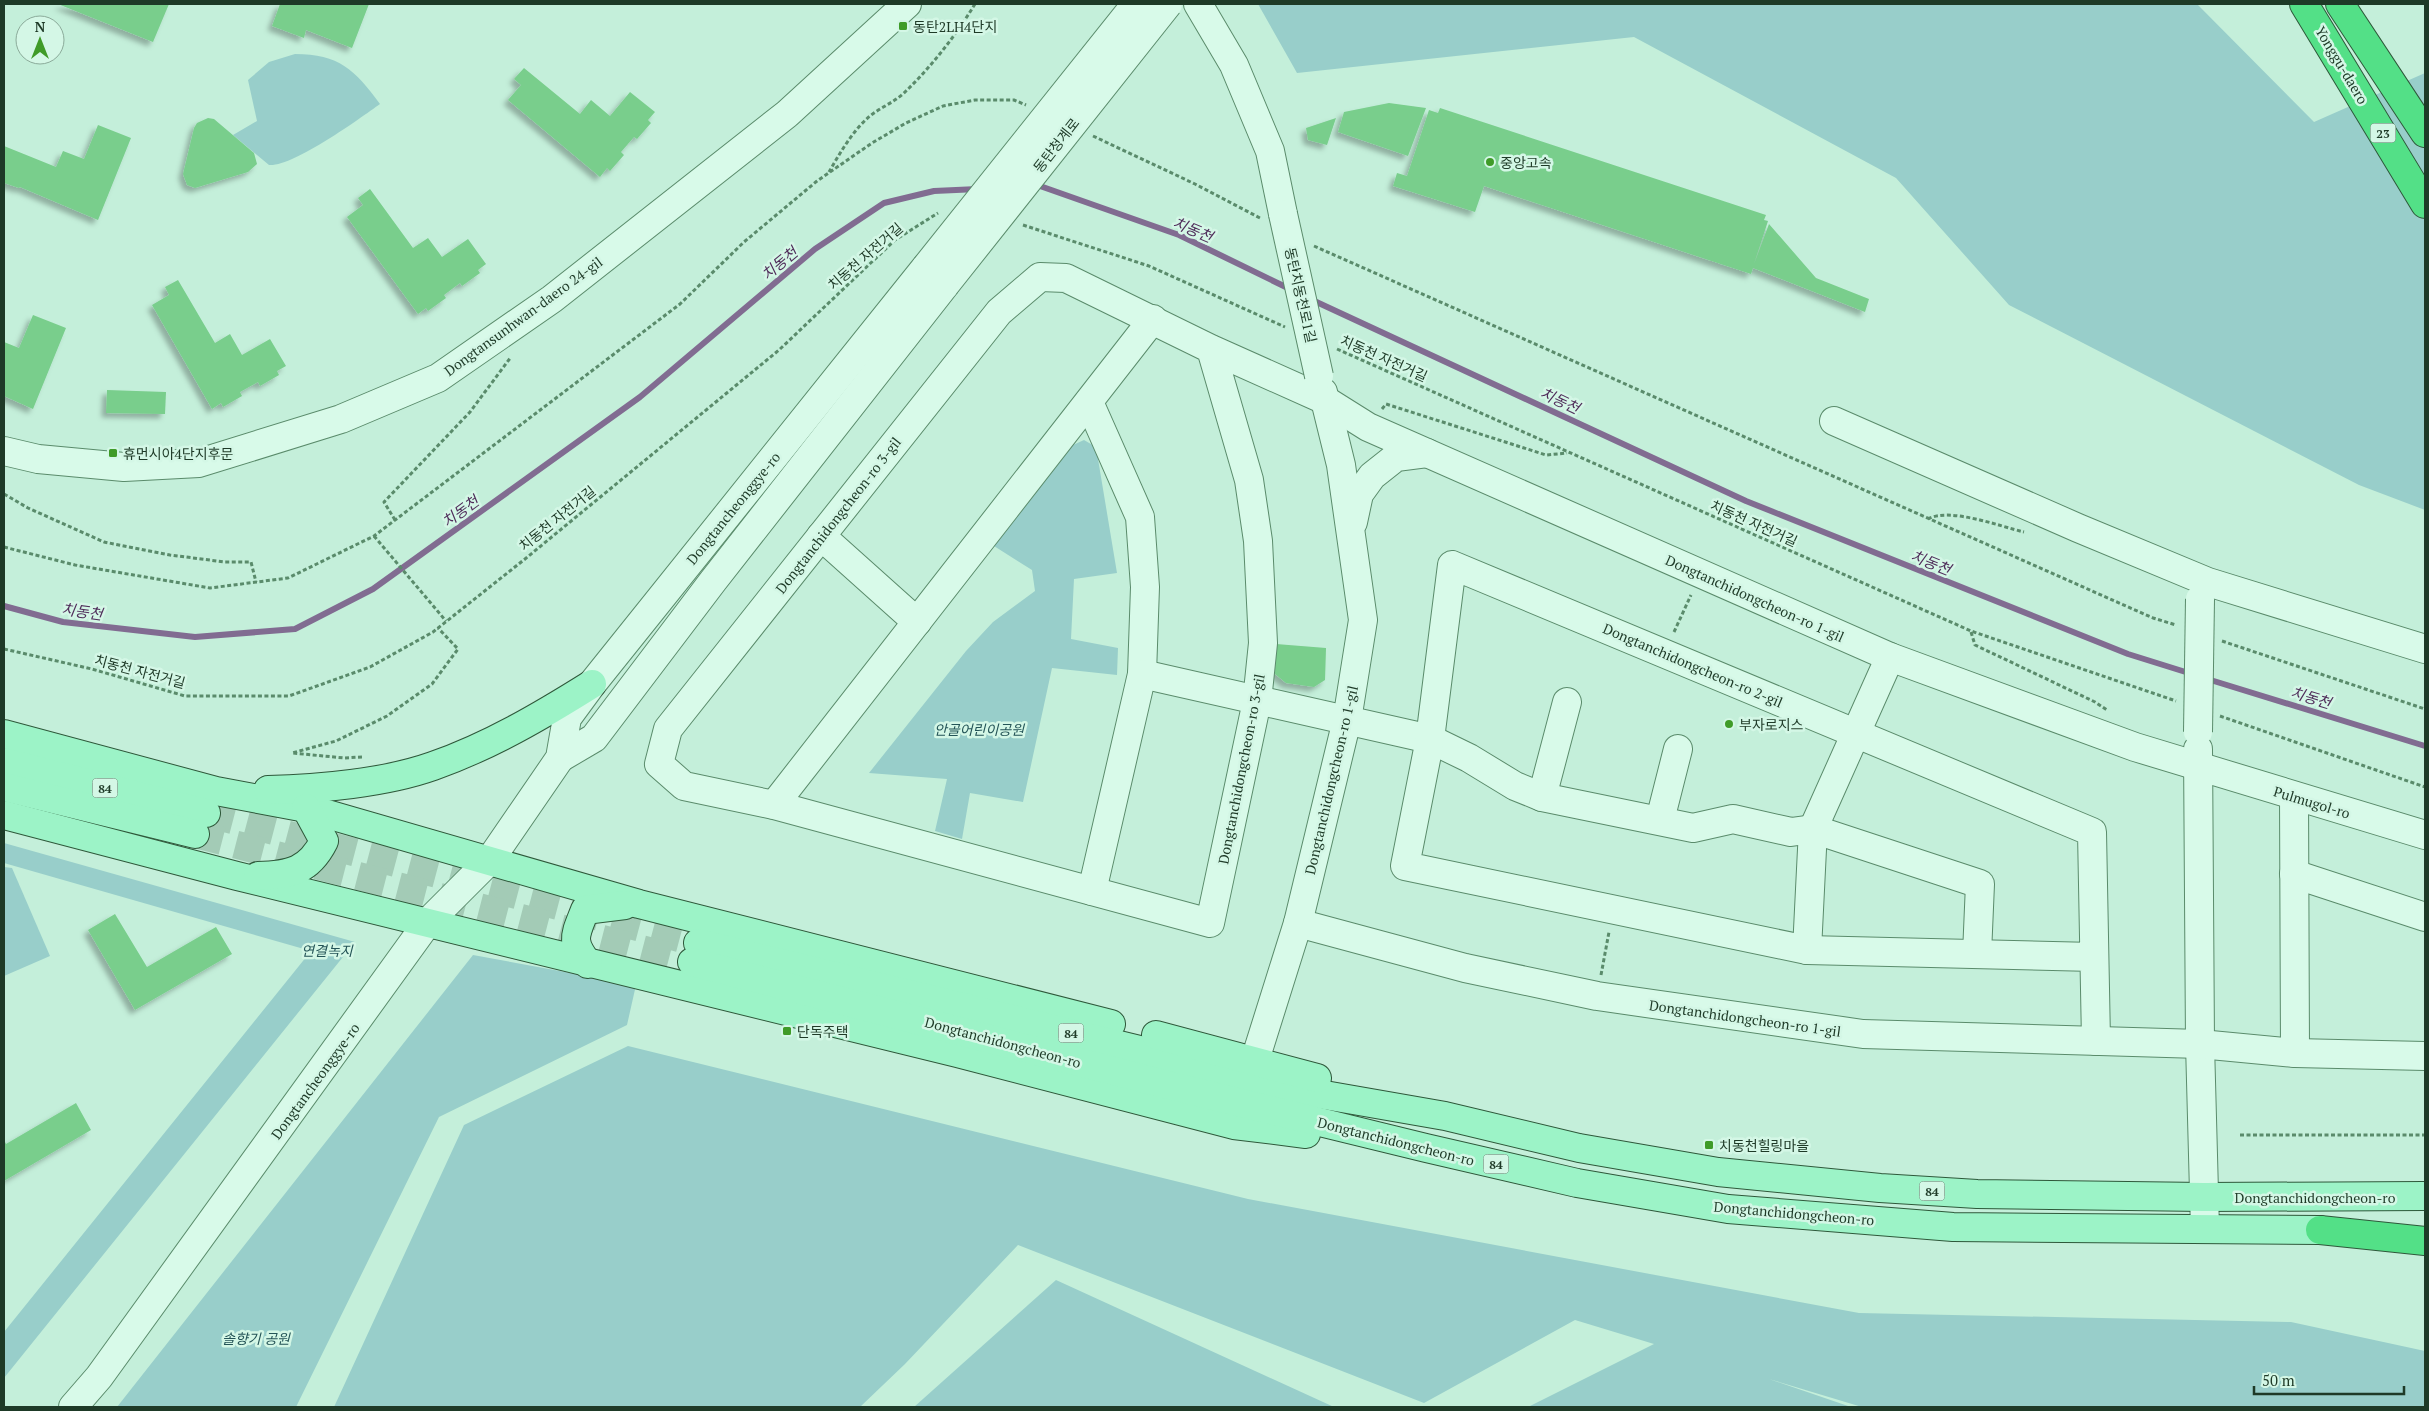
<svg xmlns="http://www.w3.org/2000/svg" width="2429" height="1411" viewBox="0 0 2429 1411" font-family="'PT Serif','Noto Sans KR',serif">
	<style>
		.green { fill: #98ceca }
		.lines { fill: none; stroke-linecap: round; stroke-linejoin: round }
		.stream { stroke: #816c91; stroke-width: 6 }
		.building { fill: #79ce8c; filter: url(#shadow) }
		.major-tunnel { stroke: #a3cbb6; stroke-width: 28; stroke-dasharray: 28 14; stroke-linecap: butt }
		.minor-casing { stroke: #5a8b6b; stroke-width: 30 }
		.major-casing { stroke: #2e583a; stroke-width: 30 }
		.highway-casing { stroke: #2e583a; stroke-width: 30 }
		.path { stroke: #5a8b6b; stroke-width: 3; stroke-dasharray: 4 2.5; stroke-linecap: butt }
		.minor { stroke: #d8fae9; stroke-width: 28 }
		.major { stroke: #9cf3c7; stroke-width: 28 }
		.highway { stroke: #53e087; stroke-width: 28 }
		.minor-bridge-casing { stroke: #5a8b6b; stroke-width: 30; stroke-linecap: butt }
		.minor-bridge { stroke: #d8fae9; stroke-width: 28 }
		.poi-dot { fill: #3f9b28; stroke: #d4f7e6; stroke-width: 2 }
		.labels { text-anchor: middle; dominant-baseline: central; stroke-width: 5; stroke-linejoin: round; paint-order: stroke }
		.shield { fill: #d4f7e6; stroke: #557360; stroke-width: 1 }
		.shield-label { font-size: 12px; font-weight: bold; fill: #1e3a27 }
		.poi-label { font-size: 14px; fill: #1e3a27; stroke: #d4f7e6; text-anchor: start }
		.street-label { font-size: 14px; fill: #1e3a27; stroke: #d4f7e6 }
		.park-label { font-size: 14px; font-style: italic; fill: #245457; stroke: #d4f7e6 }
		.water-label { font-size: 15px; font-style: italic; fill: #4f2d5a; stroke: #d4f7e6 }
	</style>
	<defs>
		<filter id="shadow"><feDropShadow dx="-4.5" dy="4.5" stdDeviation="2.5" flood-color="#0004"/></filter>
	</defs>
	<rect width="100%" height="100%" fill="#c4efda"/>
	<g class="green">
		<path d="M1258,4H2197L2314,122L2425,73V510L2359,485L2009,305L1896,178L1634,37L1297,73Z"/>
		<path d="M295,54C339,54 355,70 380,104C359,119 293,167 269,165L233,135L257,121L248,80L269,62Z"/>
		<path d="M1084,440L1096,447L1117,573L1074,579L1071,639L1118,648L1117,675L1052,668L1023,802L970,793L962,839L935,831L947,779L869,773L966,651L993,622L1035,591L1032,570L994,546L1073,445Z"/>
		<path d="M4,843L355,942L4,1378V1332L311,951L4,863Z"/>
		<path d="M4,867L12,868L50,956L4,976Z"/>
		<path d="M473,955L636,985L627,1025L439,1117L296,1407H117Z"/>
		<path d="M628,1046L1248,1199L1859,1313L2291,1322L2425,1351V1407H1862L1769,1379L1851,1407H1528L1654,1344L1575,1320L1424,1403L1018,1245L905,1364L860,1407H334L464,1125Z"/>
		<path d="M1056,1280L1334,1407H914Z"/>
	</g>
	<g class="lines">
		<g class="stream">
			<path d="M1033,186H1040L1179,235L1292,290"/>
			<path d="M1310,299L1746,501L2128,654L2192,674"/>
			<path d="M4,606L63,622L195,637L295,629L373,589L640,397L815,249L884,203L934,191L978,189"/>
			<path d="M2204,678L2425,746"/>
		</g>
	</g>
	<g class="building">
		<path d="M58,4H169L153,42Z"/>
		<path d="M280,4H369L352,48L306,30L304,38L272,26Z"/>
		<path d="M524,68L580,114L591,100L610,116L630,92L655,112L648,120L651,123L637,139L634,137L621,152L624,155L610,171L607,168L600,177L508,100L521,85L514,79Z"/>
		<path d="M1389,103L1426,108L1408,156L1338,132L1344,112Z"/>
		<path d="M1440,108L1766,215L1764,220L1768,221L1754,264L1769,224L1816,278L1869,299L1865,312L1753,268L1751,274L1484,186L1475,212L1393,186L1397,173L1407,176L1429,110L1438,113Z"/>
		<path d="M208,118L214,119L254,153L257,164L248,172L195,188L187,185L183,174L194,128L197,123Z"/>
		<path d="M1336,118L1327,145L1308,140L1306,128Z"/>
		<path d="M98,125L131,138L98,220L20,187L19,188L4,183V146L56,167L63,151L84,159Z"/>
		<path d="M370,189L413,248L428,238L442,257L468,239L486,264L478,270L480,273L462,286L460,283L444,295L446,298L428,311L426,308L418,314L347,217L363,205L358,198Z"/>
		<path d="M178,280L215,343L230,334L242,355L270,339L286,366L277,371L279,375L260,386L258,382L240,392L242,396L223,407L221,403L212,409L152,305L169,295L165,287Z"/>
		<path d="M33,315L66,328L33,409L4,396V342L19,348Z"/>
		<path d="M107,390L166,392L165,414L106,413Z"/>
		<path d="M1276,644L1326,648L1325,680L1314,687L1286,683L1275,674Z"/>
		<path d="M115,914L147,967L216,927L232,954L135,1010L88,930Z"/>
		<path d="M76,1103L91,1130L4,1181V1140L6,1144Z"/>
	</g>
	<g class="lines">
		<g class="major-tunnel">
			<path d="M206,813L698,943"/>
			<path d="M195,834L692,962"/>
		</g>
		<defs>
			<g id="minor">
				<path d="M1198,4L1234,65L1270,151L1283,214"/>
				<path d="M1211,349L1249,480L1258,541L1263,643L1257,701L1210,923L774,805L684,786L659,764L668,729L999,312L1040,277L1066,278L1211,349L1325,400L1368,427L1890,657L2135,747L2425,835"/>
				<path d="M1089,402L1140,517L1145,587L1142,674L1092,891"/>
				<path d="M1834,421L2078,528L2208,582L2425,649"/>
				<path d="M4,451L38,459L124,467L199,463L341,419L438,378L552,299L787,114L907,4"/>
				<path d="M1353,522L1359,494L1372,476L1396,457L1427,453"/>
				<path d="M821,536L917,622"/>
				<path d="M1142,674L1430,739L1469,758L1515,786L1542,797L1693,828L1733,819L1791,832L1813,829L1980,884L1977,954"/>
				<path d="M2198,749L2200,1044L2205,1229"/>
				<path d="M560,758L594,738L713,581L945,285"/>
				<path d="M2294,796L2295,1053"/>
				<path d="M1542,797L1567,702"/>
				<path d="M774,805L1153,319"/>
				<path d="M1660,820L1678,749"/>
				<path d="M2294,874L2425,917"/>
				<path d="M1298,923L1465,968L1597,996L1863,1034L2200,1044L2295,1053L2425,1056"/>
				<path d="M1807,950L1813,829L1890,657"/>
				<path d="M2094,957L1807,950L1405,866L1430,739L1452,565L2092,832L2096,1041"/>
				<path d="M1255,1060L1298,923L1347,720L1363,620L1341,465L1323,392"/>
				<path d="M73,1407L99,1377L428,922L490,860L560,758L567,718L592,684L926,267"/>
			</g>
			<g id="major">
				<path d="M4,734L216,791L306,808L639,904L1111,1024"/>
				<path d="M4,762L206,813"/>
				<path d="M4,787L195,834"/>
				<path d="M268,790C319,789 385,783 433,766C490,746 541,716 592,684"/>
				<path d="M4,815L237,876L957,1053L1234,1125L1306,1134"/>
				<path d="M258,876C290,875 309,871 324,841L306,808"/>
				<path d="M698,943L1140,1050L1273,1086L1445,1116L1579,1148L1718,1172L1880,1188L1977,1194L2204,1197L2425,1196"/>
				<path d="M692,962L1164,1084L1426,1148L1577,1183L1728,1209L1953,1227L2320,1230"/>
				<path d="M588,964C570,940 575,936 585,910L625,905"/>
				<path d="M1156,1035L1317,1078"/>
			</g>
			<g id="highway">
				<path d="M2304,4L2425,204"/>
				<path d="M2340,4L2425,133"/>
				<path d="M2320,1230L2425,1241"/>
			</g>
		</defs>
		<use href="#minor" class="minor-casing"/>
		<use href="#major" class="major-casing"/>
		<use href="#highway" class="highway-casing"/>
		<g class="path">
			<path d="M1093,136L1195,184L1260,218"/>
			<path d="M829,172C840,153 853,130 870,116C881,107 895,102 905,92C932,66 956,35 975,4"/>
			<path d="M1023,225L1149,266L1285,327"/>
			<path d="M1314,246L2153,618L2176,625"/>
			<path d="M1337,349L1971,631L2176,701"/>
			<path d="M1382,409L1386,404L1546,455L1567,453"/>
			<path d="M4,494L28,508L104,542L170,555L225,562H251L256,582"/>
			<path d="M1928,519C1949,507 1999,526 2024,532"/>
			<path d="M395,520L384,502L470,412L511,357"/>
			<path d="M374,536L446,621"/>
			<path d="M4,547L75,565L210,588L288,578L374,536L680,304L744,242L817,181L872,143L906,123L943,106L975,100H1014L1026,105"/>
			<path d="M1674,632L1691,595"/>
			<path d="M1971,632L1975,645L2095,702L2107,710"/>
			<path d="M2222,641L2425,709"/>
			<path d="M4,649L92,669L185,696H289L370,667L433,632L525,559L779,350L895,240L938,213"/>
			<path d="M2220,716L2425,787"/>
			<path d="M362,757L344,758L292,753L336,741L387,716L432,684L458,649L438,628"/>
			<path d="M1601,975L1609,932"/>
			<path d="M2240,1135H2425"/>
		</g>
		<use href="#minor" class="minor"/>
		<use href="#major" class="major"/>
		<use href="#highway" class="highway"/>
		<defs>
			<g id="minor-bridge">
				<path d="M1283,214L1319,376"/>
				<path d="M926,267L1136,4"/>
				<path d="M945,285L1168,4"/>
				<path d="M2198,732L2200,599"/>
			</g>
		</defs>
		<use href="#minor-bridge" class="minor-bridge-casing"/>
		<use href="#minor-bridge" class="minor-bridge"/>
	</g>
	<g class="poi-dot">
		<rect x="898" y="21" width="10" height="10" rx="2.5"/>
		<circle cx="1490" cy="162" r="5"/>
		<rect x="108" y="448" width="10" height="10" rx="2.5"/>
		<circle cx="1729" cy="724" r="5"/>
		<rect x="782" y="1026" width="10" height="10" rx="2.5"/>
		<rect x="1704" y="1140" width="10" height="10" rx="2.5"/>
	</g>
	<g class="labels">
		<g class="shield">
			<rect x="2370.5" y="123.5" width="25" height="19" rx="4"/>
			<rect x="92.5" y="778.5" width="25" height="19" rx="4"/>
			<rect x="1058.5" y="1023.5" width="25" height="19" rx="4"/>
			<rect x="1483.5" y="1154.5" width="25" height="19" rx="4"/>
			<rect x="1919.5" y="1181.5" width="25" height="19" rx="4"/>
		</g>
		<g class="shield-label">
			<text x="2383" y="133">23</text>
			<text x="105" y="788">84</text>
			<text x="1071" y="1033">84</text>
			<text x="1496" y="1164">84</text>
			<text x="1932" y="1191">84</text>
		</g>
		<g class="poi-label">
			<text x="913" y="26">동탄2LH4단지</text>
			<text x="1500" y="162">중앙고속</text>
			<text x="123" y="453">휴먼시아4단지후문</text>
			<text x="1739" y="724">부자로지스</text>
			<text x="797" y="1031">단독주택</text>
			<text x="1719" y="1145">치동천힐링마을</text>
		</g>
		<g class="street-label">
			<text transform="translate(2342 65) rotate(59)">Yonggu-daero</text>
			<text transform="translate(1056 145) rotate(-52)">동탄청계로</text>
			<text transform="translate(865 256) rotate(-41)">치동천 자전거길</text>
			<text transform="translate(1301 295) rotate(77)">동탄치동천로1길</text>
			<text transform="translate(523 316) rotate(-36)">Dongtansunhwan-daero 24-gil</text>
			<text transform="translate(1384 358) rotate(24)">치동천 자전거길</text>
			<text transform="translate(733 508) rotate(-51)">Dongtancheonggye-ro</text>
			<text transform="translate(838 515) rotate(-52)">Dongtanchidongcheon-ro 3-gil</text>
			<text transform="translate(557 518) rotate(-39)">치동천 자전거길</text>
			<text transform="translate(1754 523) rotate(24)">치동천 자전거길</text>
			<text transform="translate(1755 598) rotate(24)">Dongtanchidongcheon-ro 1-gil</text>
			<text transform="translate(1693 665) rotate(23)">Dongtanchidongcheon-ro 2-gil</text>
			<text transform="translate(140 671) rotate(15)">치동천 자전거길</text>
			<text transform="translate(1241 769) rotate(-79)">Dongtanchidongcheon-ro 3-gil</text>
			<text transform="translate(1331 780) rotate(-77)">Dongtanchidongcheon-ro 1-gil</text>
			<text transform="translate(2312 802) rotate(17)">Pulmugol-ro</text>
			<text transform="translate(1745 1018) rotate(8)">Dongtanchidongcheon-ro 1-gil</text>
			<text transform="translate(1003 1042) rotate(15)">Dongtanchidongcheon-ro</text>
			<text transform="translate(315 1081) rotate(-54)">Dongtancheonggye-ro</text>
			<text transform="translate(1396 1141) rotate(14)">Dongtanchidongcheon-ro</text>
			<text x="2315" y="1197">Dongtanchidongcheon-ro</text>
			<text transform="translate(1794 1213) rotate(5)">Dongtanchidongcheon-ro</text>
		</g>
		<g class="park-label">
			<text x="979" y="729">안골어린이공원</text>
			<text x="327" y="950">연결녹지</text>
			<text x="256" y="1338">솔향기 공원</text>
		</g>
		<g class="water-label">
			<text transform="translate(1193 229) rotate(23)">치동천</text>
			<text transform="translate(779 263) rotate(-40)">치동천</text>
			<text transform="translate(1560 400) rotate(25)">치동천</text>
			<text transform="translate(460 511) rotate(-36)">치동천</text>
			<text transform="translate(1931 562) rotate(22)">치동천</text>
			<text transform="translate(82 611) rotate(8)">치동천</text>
			<text transform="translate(2311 697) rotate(17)">치동천</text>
		</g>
	</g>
	<rect width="2429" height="1411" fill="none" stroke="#1e3a27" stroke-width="10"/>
	<g transform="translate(40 40)"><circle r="24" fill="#d4f7e6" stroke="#8bab9a"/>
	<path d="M0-4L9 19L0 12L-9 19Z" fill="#3f9b28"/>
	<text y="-8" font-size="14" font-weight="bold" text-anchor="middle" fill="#1e3a27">N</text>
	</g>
	<path d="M2254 1386v8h150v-8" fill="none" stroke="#1e3a27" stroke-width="2.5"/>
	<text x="2262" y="1386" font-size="15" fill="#1e3a27" stroke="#d4f7e6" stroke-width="4" paint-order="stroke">50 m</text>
</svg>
